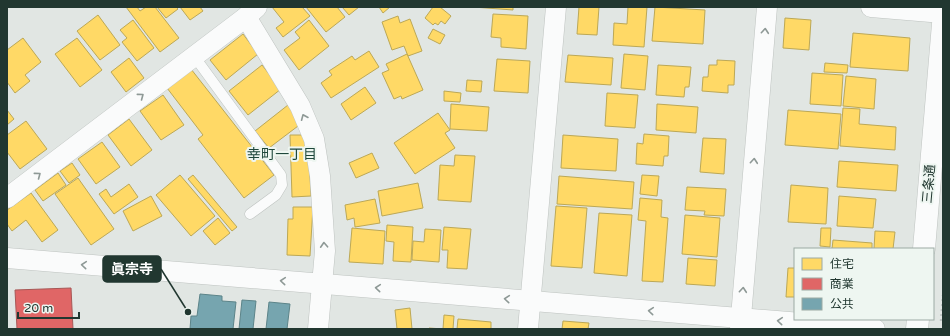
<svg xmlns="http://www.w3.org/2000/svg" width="950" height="336" viewBox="0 0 950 336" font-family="'Varela Round','Noto Sans JP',sans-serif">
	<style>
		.homes { fill: #ffd966; stroke: #bca856 }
		.shops { fill: #e06666; stroke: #a75856 }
		.public { fill: #76a5af; stroke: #5c8489 }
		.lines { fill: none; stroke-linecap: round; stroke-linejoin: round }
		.service-casing { stroke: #bec3c0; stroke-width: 11 }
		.minor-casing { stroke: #bec3c0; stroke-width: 21 }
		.tertiary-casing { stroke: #bec3c0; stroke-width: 23 }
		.path { stroke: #bfc6c4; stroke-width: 2.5; stroke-dasharray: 2 3; stroke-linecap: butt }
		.service { stroke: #fafbfb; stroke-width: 10 }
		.minor { stroke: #fafbfb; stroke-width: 20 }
		.tertiary { stroke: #fafbfb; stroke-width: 22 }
		.oneway { stroke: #8e9996 }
		.labels { text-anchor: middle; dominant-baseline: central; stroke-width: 4; stroke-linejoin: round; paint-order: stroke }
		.street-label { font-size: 13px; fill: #213730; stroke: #eef6f1 }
		.neighbourhood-label { font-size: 14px; fill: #1e473b; stroke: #eef6f1 }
		.leader { fill: none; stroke: #213730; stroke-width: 1.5 }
		.callout-dot { fill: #213730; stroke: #eef6f1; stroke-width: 1.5 }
		.callout { fill: #213730; stroke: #213730; stroke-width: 1.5 }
		.callout-label { font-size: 14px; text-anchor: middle; font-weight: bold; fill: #fff }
	</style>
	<rect width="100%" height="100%" fill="#e1e6e3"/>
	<g class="homes">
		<path d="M126,7H137L140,11L146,7H155L179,38L160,52Z"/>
		<path d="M157,7H176L178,9L166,18Z"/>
		<path d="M180,7H200L203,11L190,20Z"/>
		<path d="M272,7H302L310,16L283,37L276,28L284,22Z"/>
		<path d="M306,7H337L345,17L326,32Z"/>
		<path d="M342,7H359L349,15Z"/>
		<path d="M379,7H390L383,13Z"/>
		<path d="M433,7H440L451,16L445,24L441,21L438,25L435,23L433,25L425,18Z"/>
		<path d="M473,7H513V10Z"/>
		<path d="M579,7H599L597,35L577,34Z"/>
		<path d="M628,7H647L644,47L613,45L614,23L627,24Z"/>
		<path d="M655,7L705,10L703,44L652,41Z"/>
		<path d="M493,14L528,16L526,49L501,47V38L491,37Z"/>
		<path d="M98,15L120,45L100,60L77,31Z"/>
		<path d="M398,16L400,23L410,19L422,51L408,56L404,46L392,50L382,22Z"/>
		<path d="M785,18L811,20L809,50L783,48Z"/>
		<path d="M133,20L154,48L137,61L122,42L127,38L120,30Z"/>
		<path d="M309,20L329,46L299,70L284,50L300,38L295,32Z"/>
		<path d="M433,29L445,35L440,44L428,38Z"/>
		<path d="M853,33L910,38L908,71L850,67Z"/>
		<path d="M243,34L258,54L226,80L210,60Z"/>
		<path d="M23,38L41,62L25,75L30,81L15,93L7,82V50Z"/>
		<path d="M77,38L102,70L80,87L55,54Z"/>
		<path d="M369,51L379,67L331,98L321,83L332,75L329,71L352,56L355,60Z"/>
		<path d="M407,54L423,90L402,99L401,96L394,99L382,73L389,70L386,64Z"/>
		<path d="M624,54L648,56L645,90L621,88Z"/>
		<path d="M568,55L613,58L611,85L565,82Z"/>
		<path d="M129,58L144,78L126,92L111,72Z"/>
		<path d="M497,59L530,61L528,93L494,91Z"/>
		<path d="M717,60L735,61L734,85H728V93L702,91L703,77H708L709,65H717Z"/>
		<path d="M825,63L848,65L847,73L824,72Z"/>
		<path d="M262,65L281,89L248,115L229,91Z"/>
		<path d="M658,65L691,67L689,87H685L684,97L656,95Z"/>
		<path d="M191,69L274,175L244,198L198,139L203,135L167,88Z"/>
		<path d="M812,73L843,75L841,106L810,104Z"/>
		<path d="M846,76L876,79L874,109L843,106Z"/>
		<path d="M467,80L482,81L481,92L466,91Z"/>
		<path d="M365,87L376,103L351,120L341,104Z"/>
		<path d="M444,91L461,93L460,102L444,101Z"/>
		<path d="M607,93L638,95L635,128L605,126Z"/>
		<path d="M163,95L184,125L161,140L140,111Z"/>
		<path d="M451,104L489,107L487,131L450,129Z"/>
		<path d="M657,104L698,107L696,133L656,130Z"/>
		<path d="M288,105L302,123L269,148L255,131Z"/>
		<path d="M843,108L860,109L859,124L896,127L895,150L840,146Z"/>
		<path d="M7,110L14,119L7,125Z"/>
		<path d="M788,110L841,114L838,149L785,145Z"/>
		<path d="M438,113L450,130L445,133L455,148L415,174L394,143Z"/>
		<path d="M129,119L152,150L131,166L108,135Z"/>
		<path d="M26,121L47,149L20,169L7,152V135Z"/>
		<path d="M644,134L669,136L668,156H664L663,166L636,164L637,143L643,144Z"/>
		<path d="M290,135H308L311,196L292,197Z"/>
		<path d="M563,135L618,139L616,171L561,168Z"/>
		<path d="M703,138L726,139L724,174L700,172Z"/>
		<path d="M102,142L120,167L96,184L78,159Z"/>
		<path d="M372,153L379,168L356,178L349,163Z"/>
		<path d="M455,155L475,156L471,202L438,200L440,165L454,166Z"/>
		<path d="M839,161L898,165L896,191L837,187Z"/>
		<path d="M72,163L80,175L69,183L60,171Z"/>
		<path d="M58,173L66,185L43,201L35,190Z"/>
		<path d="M180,175L215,216L191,236L156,195Z"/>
		<path d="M193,175L237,227L232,231L188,179Z"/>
		<path d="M642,175L659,176L657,196L640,194Z"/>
		<path d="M559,176L634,182L632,209L557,204Z"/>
		<path d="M78,178L114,229L91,245L55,194Z"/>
		<path d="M418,183L423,208L382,216L378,191Z"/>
		<path d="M129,184L138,197L114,214L99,194L106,189L111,197Z"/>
		<path d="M791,185L828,188L826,224L788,222Z"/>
		<path d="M687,187L726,189L724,216L704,215L705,211L685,210Z"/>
		<path d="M31,193L58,230L42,242L26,220L12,231L7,224V210Z"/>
		<path d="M151,196L162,216L133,231L123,211Z"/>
		<path d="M839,196L876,199L873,228L837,226Z"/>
		<path d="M640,198L662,200L661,217L668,218L663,282L642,281L646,221L638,220Z"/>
		<path d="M375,199L380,223L355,227L354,218L347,220L345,205Z"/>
		<path d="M556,206L587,208L582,268L551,266Z"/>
		<path d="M293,207H313L310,256L287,255L288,219H293Z"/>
		<path d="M599,213L632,215L627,276L594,273Z"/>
		<path d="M685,215L720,218L717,257L682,254Z"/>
		<path d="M218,218L230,233L215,245L203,231Z"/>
		<path d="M387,225L413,227L411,262L393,261L394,242L386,241Z"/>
		<path d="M444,227L471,229L467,269L447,268L448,250H442Z"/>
		<path d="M352,228L385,231L383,264L349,262Z"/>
		<path d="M821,228H831L830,247L820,246Z"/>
		<path d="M425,229L441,230L439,262L412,260L413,241L424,242Z"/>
		<path d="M875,231L895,232L893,249H874Z"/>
		<path d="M833,240L872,243V249H832Z"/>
		<path d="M688,258L717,260L715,286L686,284Z"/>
		<path d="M788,268H795V297H786Z"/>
		<path d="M410,308L412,329H397L395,310Z"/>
		<path d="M444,315L454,316L453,329H429V328L443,329Z"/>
		<path d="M458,319L491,322V329H457Z"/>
		<path d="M563,321L589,323L588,329H562Z"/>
	</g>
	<path class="shops" d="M71,288L73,329H17L15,290Z"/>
	<g class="public">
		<path d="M200,294L222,296V301L236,302L233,329H190L191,316H197Z"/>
		<path d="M242,300L256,301L253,329H239Z"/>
		<path d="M269,302L290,304L287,329H266Z"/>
	</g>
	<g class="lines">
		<defs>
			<path id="service" d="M194,56L281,175L282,185L276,195L250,214"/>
			<g id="minor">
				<path d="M871,7L943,13"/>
				<path d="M246,17L300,106L314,139L320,176L325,251L318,329"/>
				<path d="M7,198L246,17L257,7"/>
				<path d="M7,258L875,329"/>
				<path d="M528,329L556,7"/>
				<path d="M740,329L767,7"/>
			</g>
			<g id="tertiary">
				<path d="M924,249L943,24"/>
				<path d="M917,329L918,319"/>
			</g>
		</defs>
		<use href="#service" class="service-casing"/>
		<use href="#minor" class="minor-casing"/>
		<use href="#tertiary" class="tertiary-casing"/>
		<path class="path" d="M941,321L943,295"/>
		<use href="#service" class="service"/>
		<use href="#minor" class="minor"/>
		<use href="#tertiary" class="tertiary"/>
	</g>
	<defs><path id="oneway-chevron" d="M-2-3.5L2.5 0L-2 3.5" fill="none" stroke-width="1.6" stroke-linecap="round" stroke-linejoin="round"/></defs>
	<g class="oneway">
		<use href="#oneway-chevron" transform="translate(765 31) rotate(-85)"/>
		<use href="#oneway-chevron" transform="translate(141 96) rotate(-37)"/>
		<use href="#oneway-chevron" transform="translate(304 117) rotate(-113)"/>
		<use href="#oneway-chevron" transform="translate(754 161) rotate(-85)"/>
		<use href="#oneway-chevron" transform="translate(38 175) rotate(-37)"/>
		<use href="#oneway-chevron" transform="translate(324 245) rotate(-93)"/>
		<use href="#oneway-chevron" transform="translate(84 265) rotate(-175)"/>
		<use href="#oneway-chevron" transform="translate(283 281) rotate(-175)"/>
		<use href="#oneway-chevron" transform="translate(378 288) rotate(-175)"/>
		<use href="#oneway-chevron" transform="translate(743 290) rotate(-85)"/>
		<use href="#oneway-chevron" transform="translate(507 299) rotate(-175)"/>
		<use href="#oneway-chevron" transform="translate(651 311) rotate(-175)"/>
		<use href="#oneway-chevron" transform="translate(780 321) rotate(-175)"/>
	</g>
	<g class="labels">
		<g class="street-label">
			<text transform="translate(929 184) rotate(-85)">三条通</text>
		</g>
		<g class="neighbourhood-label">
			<text x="282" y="154">幸町一丁目</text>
		</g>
	</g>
	<path class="leader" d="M188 312L161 269"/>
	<circle class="callout-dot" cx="188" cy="312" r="4"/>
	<rect class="callout" x="103" y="256" width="58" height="26" rx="4"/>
	<g class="callout-label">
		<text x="132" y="274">眞宗寺</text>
	</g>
	<rect width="950" height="336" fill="none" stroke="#213730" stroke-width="16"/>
	<rect x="794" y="248" width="140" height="72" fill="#eef6f1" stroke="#9caaa4"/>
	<rect x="802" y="258" width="20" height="12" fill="#ffd966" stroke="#9caaa4"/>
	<text x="830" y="268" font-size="12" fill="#213730">住宅</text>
	<rect x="802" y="278" width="20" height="12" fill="#e06666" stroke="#9caaa4"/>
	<text x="830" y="288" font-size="12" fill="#213730">商業</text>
	<rect x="802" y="298" width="20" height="12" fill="#76a5af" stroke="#9caaa4"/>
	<text x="830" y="308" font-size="12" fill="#213730">公共</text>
	<path d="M18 312v6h61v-6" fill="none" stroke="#213730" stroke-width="2"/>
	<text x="24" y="312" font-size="12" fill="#213730" stroke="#eef6f1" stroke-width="3" paint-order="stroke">20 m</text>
</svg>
